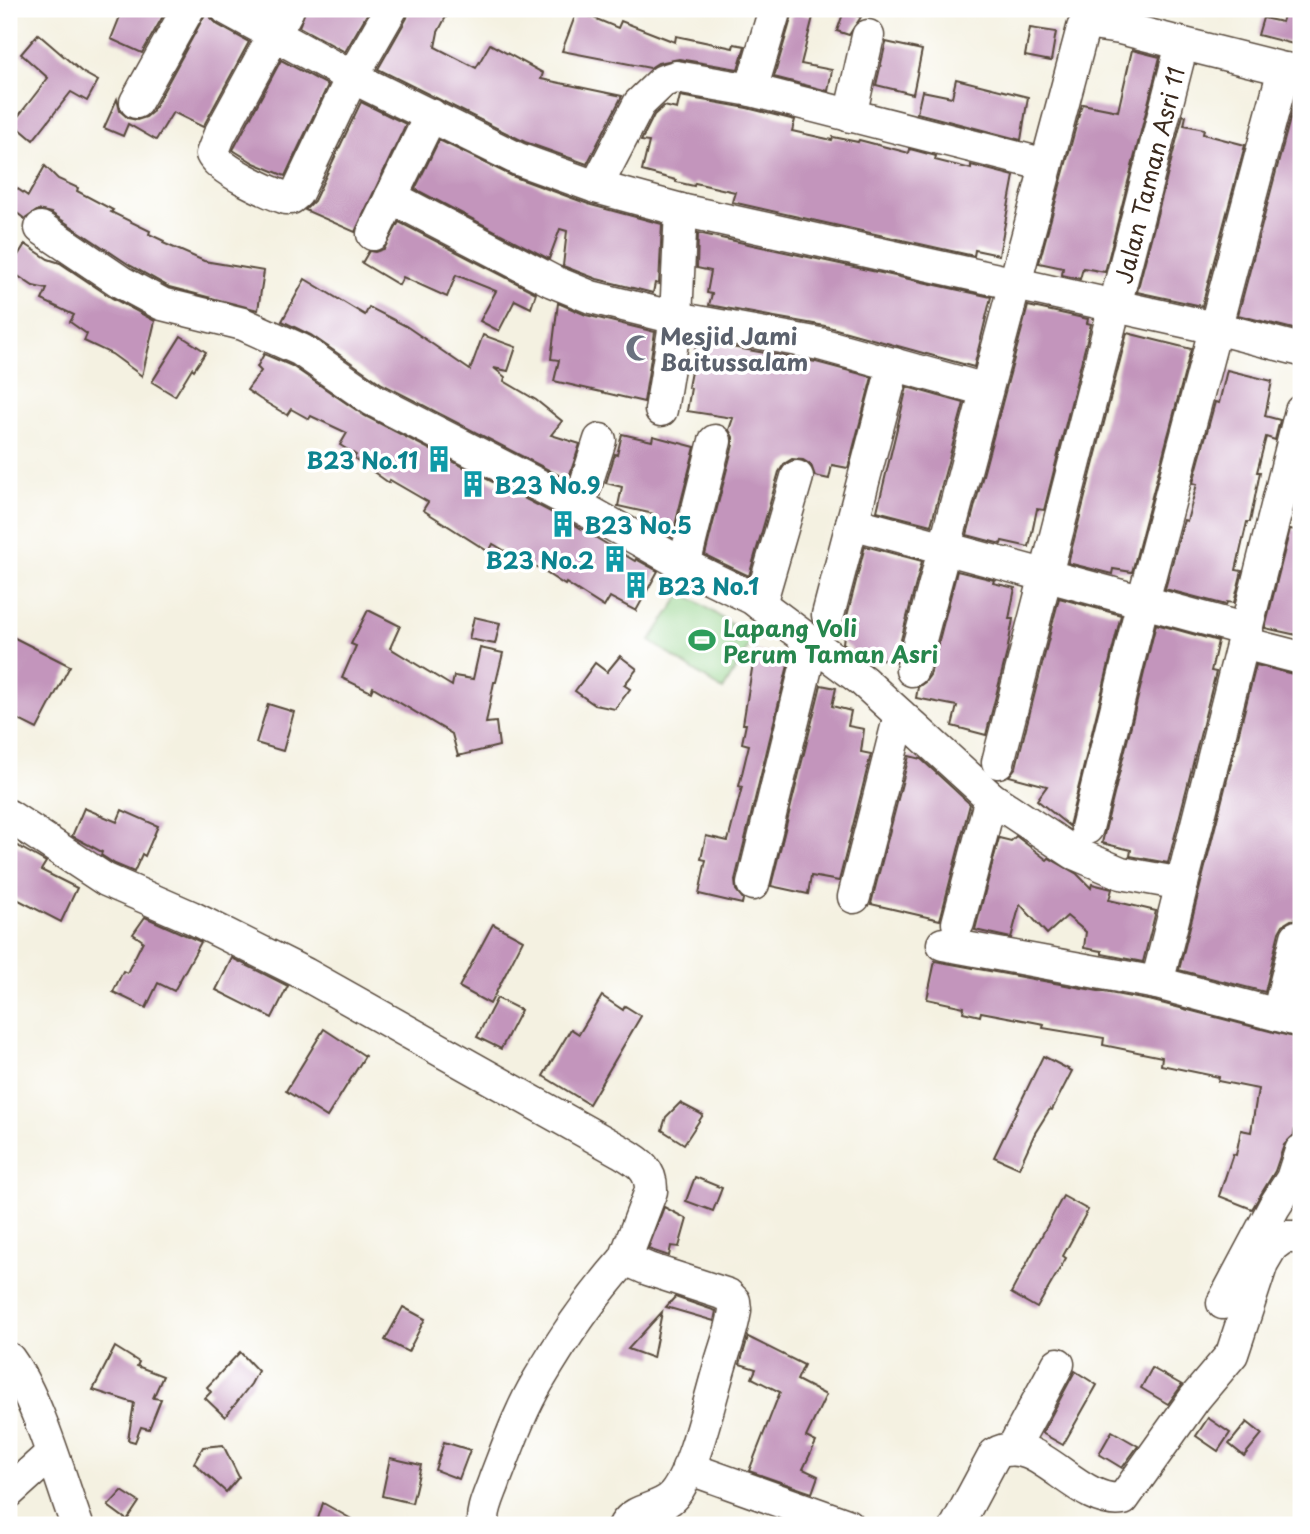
<svg xmlns="http://www.w3.org/2000/svg" width="1310" height="1534" viewBox="0 0 1310 1534" font-family="'Playpen Sans',sans-serif">
	<style>
		.grass { fill: #92d289; stroke: #667e54; stroke-width: 2 }
		.building { fill: #c395bc }
		.lines { fill: none; stroke-linecap: round; stroke-linejoin: round }
		.minor-casing { stroke: #57483b; stroke-width: 35 }
		.minor { stroke: #fff; stroke-width: 32 }
		.labels { text-anchor: middle; dominant-baseline: central; stroke-width: 7; stroke-linejoin: round; paint-order: stroke }
		.street-label { font-size: 23px; fill: #3b2a1e; stroke: #fff }
		.worship-label { font-size: 23px; font-weight: bold; fill: #5b616d; stroke: #fff; text-anchor: start }
		.culture-label { font-size: 23px; font-weight: bold; fill: #0d838f; stroke: #fff; text-anchor: start }
		.leisure-label { font-size: 23px; font-weight: bold; fill: #27864d; stroke: #fff; text-anchor: start }
	</style>
	<rect width="100%" height="100%" fill="#fff"/>
	<filter id="ink" filterUnits="userSpaceOnUse"><feTurbulence type="fractalNoise" baseFrequency=".0143" numOctaves="2"/><feDisplacementMap in="SourceGraphic" scale="14" xChannelSelector="R" yChannelSelector="G"/><feConvolveMatrix kernelMatrix="1 2 1 2 8 2 1 2 1" color-interpolation-filters="sRGB"/></filter>
	<filter id="wash" filterUnits="userSpaceOnUse"><feTurbulence type="fractalNoise" baseFrequency=".00686" numOctaves="4" result="noise"/><feDisplacementMap in="SourceGraphic" scale="28" xChannelSelector="R" yChannelSelector="G"/><feGaussianBlur stdDeviation="1.57" result="paint"/><feColorMatrix in="noise" values="0 0 0 0 0 0 0 0 0 0 0 0 0 0 0 0 0 1.4 0 .05"/><feComposite in="paint" operator="in"/></filter>
	<g filter="url(#wash)">
		<rect width="100%" height="100%" fill="#f4f1e1"/>
		<path class="grass" d="M683,592L753,639L723,690L650,641Z"/>
		<g id="blocks">
			<g class="building">
				<path d="M123,9H167L142,53L111,39Z"/>
				<path d="M208,9L211,18L218,25L249,42L203,127L173,112L156,140L128,124L123,136L104,128L117,99L120,111L128,118L137,120L146,117L152,112Z"/>
				<path d="M306,9H370L345,52L299,27Z"/>
				<path d="M409,9H450L438,32L435,47L476,68L490,44L543,73L541,79L622,96L587,164L525,142L378,69L407,18Z"/>
				<path d="M1286,9H1301V46L1258,35L1263,18L1282,22Z"/>
				<path d="M577,11L618,28L621,21L675,42L676,36L733,48L734,44L745,46L738,69L679,59L658,63L650,68L562,51Z"/>
				<path d="M844,11L861,17L849,35L837,31Z"/>
				<path d="M793,12L813,17L801,64L832,70L828,91L774,77Z"/>
				<path d="M1030,28L1056,32L1051,61L1025,56Z"/>
				<path d="M38,34L82,72L98,81L87,101L71,92L33,140L13,123L48,78L21,54Z"/>
				<path d="M886,42L922,50L913,94L876,85Z"/>
				<path d="M1132,50L1160,57L1105,272L1083,268L1080,279L1062,275L1063,268L1039,263L1082,104L1118,111Z"/>
				<path d="M281,60L328,85L285,176L254,163L233,150Z"/>
				<path d="M956,79L1028,97L1021,140L917,113L922,91L952,97Z"/>
				<path d="M680,96L747,108L795,120L792,131L832,140L833,137L858,142L859,140L909,153L910,149L936,156L935,160L971,169V165L1014,176L999,255L975,250L974,256L732,202L735,192L695,183L694,186L676,182V180L642,171L649,142L641,141L654,115L664,106L677,109Z"/>
				<path d="M1296,96H1301V331L1238,315Z"/>
				<path d="M361,102L406,124L355,232L305,210L314,201Z"/>
				<path d="M1183,115L1186,116L1184,125L1204,129L1203,134L1245,145L1202,306L1137,292Z"/>
				<path d="M439,140L512,176L591,205L662,224L659,284L655,283L653,293L597,279L563,266L567,231L560,229L549,259L415,189Z"/>
				<path d="M45,166L58,179L78,188L77,191L113,210L111,212L150,231L149,234L164,241L163,243L204,261L264,271L258,310L169,287L131,266L51,213L38,210L25,219L9,207V183L28,196Z"/>
				<path d="M399,222L536,293L531,308L515,300L499,331L480,321L496,291L456,275L447,297L403,277L399,285L362,263L369,251L375,252L384,249Z"/>
				<path d="M698,233L991,297L974,367L825,326L709,305L712,294L707,293L711,271L697,268Z"/>
				<path d="M25,244L48,259L60,263L112,298L155,321L142,376L112,354L84,341L87,334L70,322L74,315L42,300L47,289L33,286L9,270Z"/>
				<path d="M305,279L365,315L369,307L406,326L470,370L483,335L516,347L508,371L494,368L505,377L504,381L536,400L562,421L551,435L580,444L568,480L382,384L311,335L282,321Z"/>
				<path d="M558,303L586,315L655,332L644,402L554,381L559,360L551,359Z"/>
				<path d="M1028,306L1088,319L1087,323L1091,324L1044,510L1037,509L1029,547L1002,541L1001,544L967,535Z"/>
				<path d="M1127,333L1191,349L1132,572L1113,569L1112,574L1068,563Z"/>
				<path d="M181,336L206,352L194,370L192,368L175,396L152,382Z"/>
				<path d="M697,341L816,362L872,377L848,468L832,465L829,479L815,476L811,465L803,460L792,459L784,464L779,472L749,576L705,555L733,445V437L729,430L733,418L687,411L691,388L688,387Z"/>
				<path d="M264,354L292,366L365,416L570,522L635,561L636,559L658,571L636,611L610,597L604,607L566,583L565,585L535,566L534,568L493,544L489,552L423,510L428,502L390,480L389,483L354,458L356,455L340,445L347,433L311,416L309,419L291,409L287,415L260,399L247,390L261,371L257,367Z"/>
				<path d="M1227,370L1272,381L1265,416L1280,420L1275,440L1266,437L1257,472H1260L1250,522H1247L1236,570L1242,571L1234,603L1227,602L1226,605L1165,589L1184,520L1187,521L1197,484L1193,483L1215,402L1219,403Z"/>
				<path d="M907,387L964,403L931,525L877,511Z"/>
				<path d="M622,434L652,441L653,436L695,447L672,537L651,525L654,514L618,506L622,487L606,483L615,454L617,455Z"/>
				<path d="M1290,529L1301,531V636L1265,628Z"/>
				<path d="M865,546L922,561L895,662L858,654L843,643L845,628L841,627L846,620Z"/>
				<path d="M957,571L994,580L993,583L1015,588L1009,619H1013L1007,652L986,735L952,726L957,706L916,698L918,687L925,682L930,675Z"/>
				<path d="M1059,598L1121,615L1069,826L1037,800L1047,786L1009,776L1016,767Z"/>
				<path d="M368,610L400,626L390,648L452,686L454,676L473,679L480,648L503,653L496,682H494L486,723L496,722L499,746L458,756L452,734L373,687L371,692L342,678L356,646L351,644Z"/>
				<path d="M474,617L500,623L495,644L469,639Z"/>
				<path d="M1156,624L1218,641L1211,671L1216,672L1168,863L1130,856L1131,850L1102,843Z"/>
				<path d="M9,635L70,666L37,729L9,715Z"/>
				<path d="M755,651L790,657L735,880L736,890L743,899L742,904L699,894L706,860L701,859L706,836L728,841L742,787L739,786L749,745L742,743L746,724H743Z"/>
				<path d="M620,656L637,669L624,685L630,689L615,709L595,705L575,691L595,663L607,672Z"/>
				<path d="M1256,665L1301,676V919L1291,920L1283,925L1279,932L1265,992L1179,970Z"/>
				<path d="M821,685L836,688L832,706L851,711L848,726L864,729L861,752L871,754L839,881L811,876L808,894L771,886Z"/>
				<path d="M268,704L294,712L283,751L256,743Z"/>
				<path d="M909,756L921,759L970,804L940,920L871,904Z"/>
				<path d="M84,808L117,822L122,810L158,826L145,856L142,854L134,872L115,864L101,855L102,852L72,836Z"/>
				<path d="M1016,836L1047,860L1049,858L1077,874L1091,888L1092,884L1112,889L1109,900L1156,911L1143,962L1102,954V951L1084,948L1086,932L1067,916L1047,934L1020,904L1011,938L975,930L999,838L1011,841Z"/>
				<path d="M9,841L46,862L41,870L77,888L61,922L15,898H9Z"/>
				<path d="M145,917L201,942L174,991L158,983L146,1008L113,992L123,971L127,973L143,941L133,934Z"/>
				<path d="M493,924L523,940L490,1004L459,987Z"/>
				<path d="M232,958L288,986L272,1018L216,990Z"/>
				<path d="M935,961L1153,1001L1301,1039V1130L1295,1129L1294,1135L1284,1145L1275,1171L1252,1209L1219,1196L1233,1154L1236,1155L1241,1130L1251,1132L1258,1089L1218,1081L1219,1077L1161,1065L1162,1057L1103,1045L1104,1038L1043,1028L1044,1024L981,1012L980,1016L963,1012L964,1007L927,999Z"/>
				<path d="M602,996L623,1010L625,1006L641,1016L589,1104L543,1076L571,1029L579,1034Z"/>
				<path d="M497,998L521,1010L501,1049L477,1037Z"/>
				<path d="M324,1029L365,1056L327,1117L286,1091Z"/>
				<path d="M1043,1056L1072,1071L1052,1110L1050,1109L1035,1133L1019,1168L994,1157Z"/>
				<path d="M680,1103L703,1115L684,1144L662,1130L666,1117Z"/>
				<path d="M695,1177L722,1188L713,1211L686,1201Z"/>
				<path d="M1063,1196L1088,1210L1063,1256L1066,1258L1037,1308L1011,1293Z"/>
				<path d="M664,1207L687,1219L679,1247L671,1246L669,1256L648,1249Z"/>
				<path d="M675,1297L716,1311L714,1321L666,1307Z"/>
				<path d="M403,1307L425,1319L408,1352L385,1340Z"/>
				<path d="M662,1312L653,1358L628,1349Z"/>
				<path d="M748,1337L804,1365L797,1380L826,1395L806,1437L816,1442L803,1469L818,1476L812,1493L749,1471L780,1392L752,1378L756,1369L740,1364Z"/>
				<path d="M115,1347L139,1362L137,1366L163,1376L153,1398L161,1399L149,1429L141,1427L135,1442L128,1440L134,1403L93,1390Z"/>
				<path d="M240,1352L258,1371L251,1384L225,1417L205,1398L211,1392L207,1387Z"/>
				<path d="M1152,1368L1182,1385L1168,1404L1141,1388Z"/>
				<path d="M1075,1371L1097,1385L1063,1445L1042,1433Z"/>
				<path d="M1208,1418L1230,1433L1218,1451L1196,1436Z"/>
				<path d="M1247,1422L1262,1434L1244,1456L1229,1444Z"/>
				<path d="M1112,1431L1138,1446L1122,1468L1099,1454Z"/>
				<path d="M444,1442L470,1450L459,1479L435,1470Z"/>
				<path d="M223,1445L239,1477L226,1492L194,1463L203,1447Z"/>
				<path d="M390,1458L421,1465L412,1503L382,1496Z"/>
				<path d="M122,1491L139,1502L127,1520L108,1506Z"/>
				<path d="M323,1503L362,1525H316Z"/>
			</g>
		</g>
	</g>
	<g filter="url(#ink)">
		<use href="#blocks" fill-opacity="0" stroke="#57483b" stroke-width="2"/>
		<g class="lines">
			<defs>
				<g id="minor">
					<path d="M227,9L352,77L518,159L596,187L681,210L1215,328L1301,350"/>
					<path d="M288,9L219,136L212,154C219,170 269,192 286,198H291L297,193L352,77L391,9"/>
					<path d="M751,90L775,9"/>
					<path d="M136,102L188,9"/>
					<path d="M850,116L868,36"/>
					<path d="M596,187L639,104L663,81L676,77L751,90L1046,165"/>
					<path d="M391,197L552,281L591,297L676,318L820,344L986,390"/>
					<path d="M41,228L121,282L162,304L243,324L301,350L373,400L579,506L684,565L752,598L863,681L991,798L1074,853L1121,873L1182,884"/>
					<path d="M373,234L431,115"/>
					<path d="M661,410L676,318L681,210"/>
					<path d="M579,506L600,440"/>
					<path d="M852,523L1247,630"/>
					<path d="M684,565L715,441"/>
					<path d="M760,604L797,477"/>
					<path d="M828,615L894,364"/>
					<path d="M1243,643L1301,658"/>
					<path d="M912,670L1083,28L1092,24L1120,28L1284,69L1301,71"/>
					<path d="M998,762L1182,44"/>
					<path d="M9,816L106,880L191,917L305,974L620,1151C637,1161 652,1169 651,1191L625,1259L648,1269L728,1295L734,1301L735,1310C733,1327 726,1345 721,1362C711,1394 694,1471 674,1495C660,1511 636,1507 625,1525"/>
					<path d="M1087,828L1143,601L1284,69"/>
					<path d="M753,884L812,643"/>
					<path d="M854,897L900,715"/>
					<path d="M958,923L991,798"/>
					<path d="M943,944L1157,983L1301,1021"/>
					<path d="M1157,983L1301,411"/>
					<path d="M1278,1015L1297,937"/>
					<path d="M1223,1303L1274,1207L1292,1179L1301,1151"/>
					<path d="M9,1359C39,1401 59,1476 77,1525"/>
					<path d="M1013,1448L1058,1364"/>
					<path d="M688,1468L847,1525"/>
					<path d="M9,1492L51,1454"/>
					<path d="M484,1525C480,1512 491,1492 495,1479C508,1446 520,1411 538,1381C563,1338 593,1295 625,1259"/>
					<path d="M957,1525L995,1454C1036,1430 1077,1506 1123,1499L1195,1398L1232,1354L1262,1263L1272,1246L1284,1237H1301"/>
				</g>
			</defs>
			<use href="#minor" class="minor-casing"/>
			<use href="#minor" class="minor"/>
		</g>
	</g>
	<defs>
		<symbol id="mosque-bare" viewBox="-9 -9 18 18"><path d="M3.5-4.9A6 6 0 1 0 3.5 4.9A5 5 0 1 1 3.5-4.9Z" fill="#6b7280" stroke="#fff" stroke-width="2.5" paint-order="stroke"/></symbol>
		<symbol id="building-bare" viewBox="-9 -9 18 18"><path d="M-4-6H4V6H1V3H-1V6H-4ZM-2.5-4.3h1.7v1.8h-1.7ZM.8-4.3h1.7v1.8H.8ZM-2.5-1h1.7V.8h-1.7ZM.8-1h1.7V.8H.8Z" fill="#0f9aa8" stroke="#fff" stroke-width="2.5" paint-order="stroke"/></symbol>
		<symbol id="stadium-bare" viewBox="-9 -9 18 18"><path d="M0-5a6.5 5 0 1 0 0 10a6.5 5 0 1 0 0-10ZM-3.5-1.8h7v3.6h-7Z" fill="#2e9e5b" stroke="#fff" stroke-width="2.5" paint-order="stroke"/></symbol>
	</defs>
	<g fill-rule="evenodd">
		<use href="#mosque-bare" x="620" y="329" width="38" height="38"/>
		<use href="#building-bare" x="420" y="440" width="38" height="38"/>
		<use href="#building-bare" x="454" y="465" width="38" height="38"/>
		<use href="#building-bare" x="544" y="505" width="38" height="38"/>
		<use href="#building-bare" x="596" y="540" width="38" height="38"/>
		<use href="#building-bare" x="617" y="566" width="38" height="38"/>
		<use href="#stadium-bare" x="683" y="621" width="38" height="38"/>
	</g>
	<g class="labels">
		<g class="street-label">
			<text transform="translate(1149 175) rotate(-76)">Jalan Taman Asri 11</text>
		</g>
		<g class="worship-label">
			<text x="660" y="335">Mesjid Jami<tspan x="660" dy="26">Baitussalam</tspan></text>
		</g>
		<g class="culture-label">
			<text x="418" y="459" text-anchor="end">B23 No.11</text>
			<text x="494" y="484">B23 No.9</text>
			<text x="584" y="524">B23 No.5</text>
			<text x="594" y="559" text-anchor="end">B23 No.2</text>
			<text x="657" y="585">B23 No.1</text>
		</g>
		<g class="leisure-label">
			<text x="723" y="627">Lapang Voli<tspan x="723" dy="26">Perum Taman Asri</tspan></text>
		</g>
	</g>
	<rect width="1310" height="1534" fill="none" stroke="#fff" stroke-width="35"/>
</svg>
